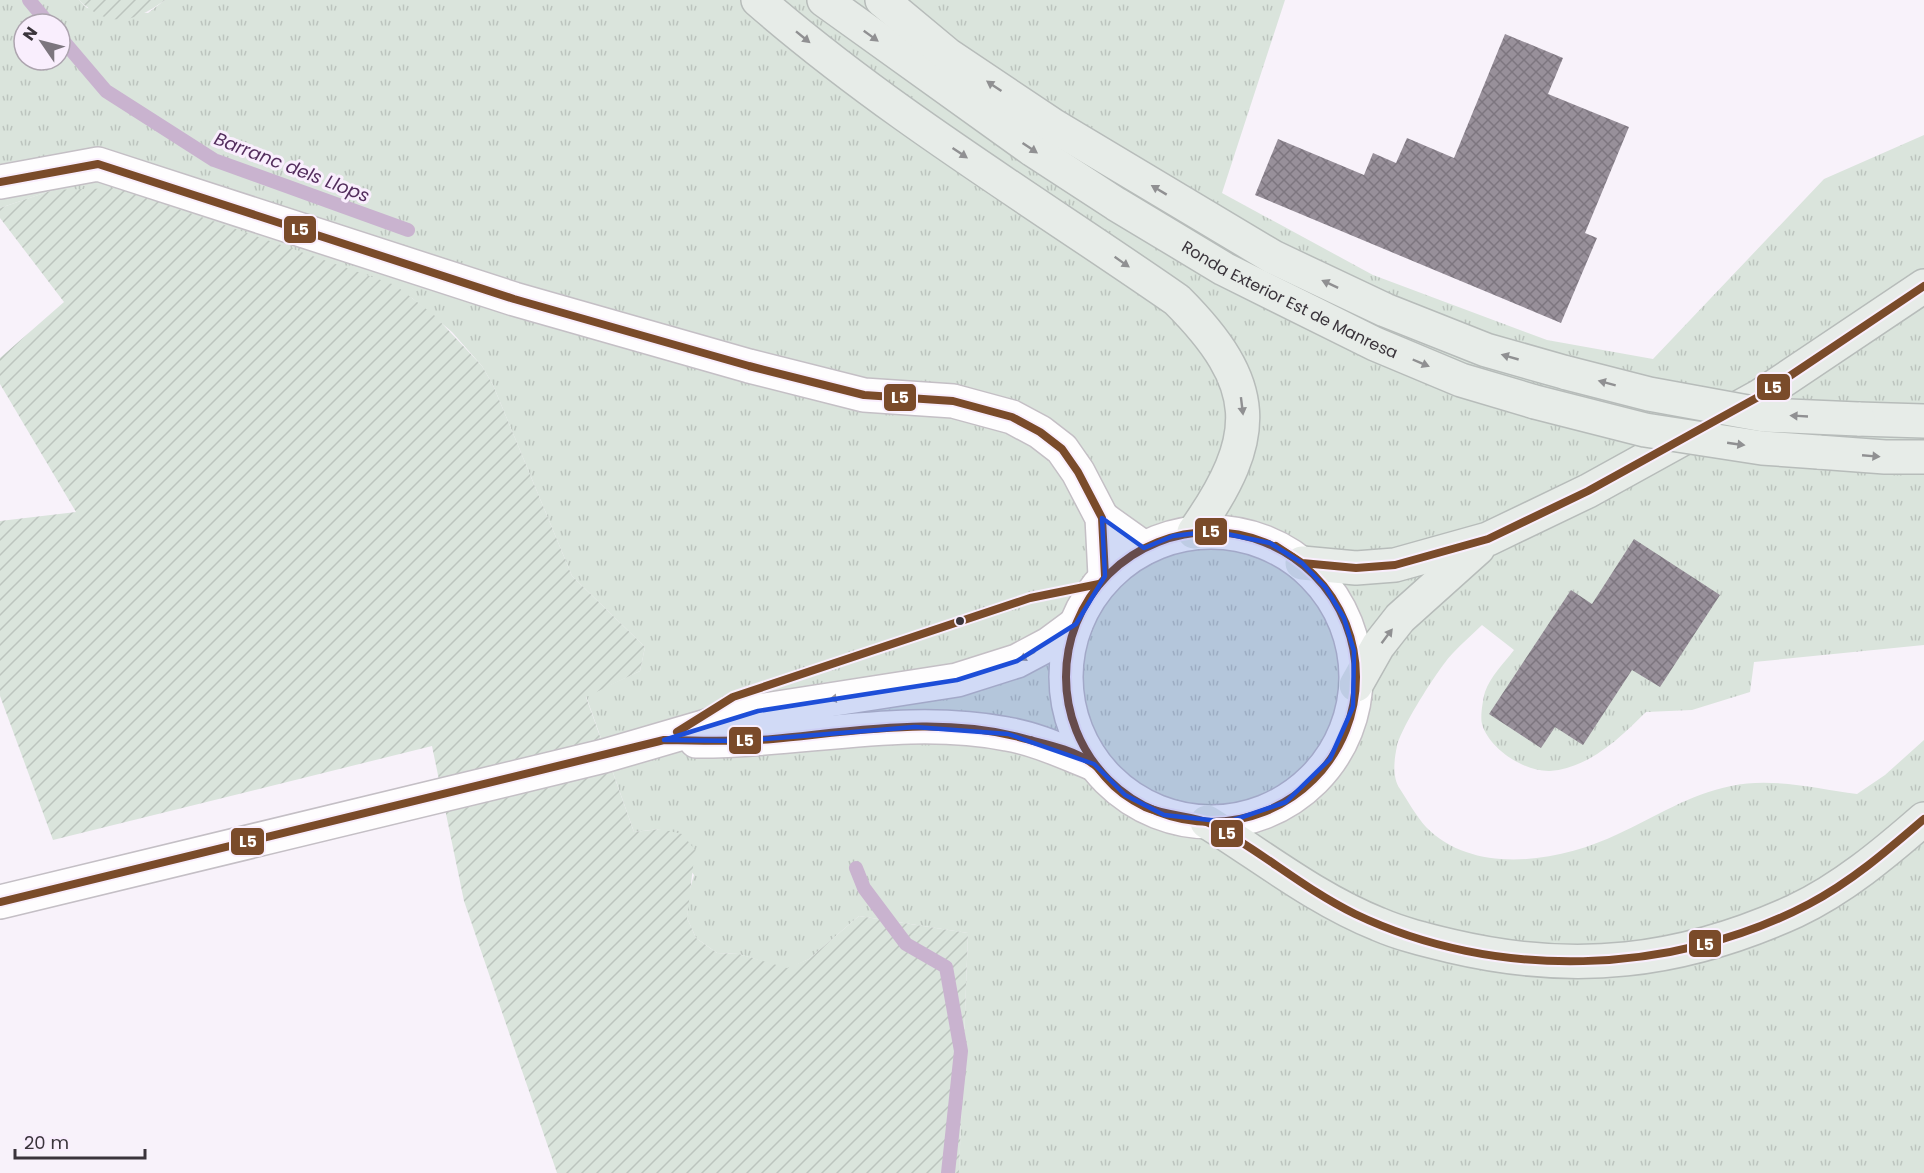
<svg xmlns="http://www.w3.org/2000/svg" width="1924" height="1173" viewBox="0 0 1924 1173" font-family="Poppins,sans-serif">
	<style>
		.grass { fill: url(#grass-tufts); fill-rule: evenodd }
		.garden { fill: url(#garden-furrows) }
		.lines { fill: none; stroke-linecap: round; stroke-linejoin: round }
		.stream { stroke: #c9b3cf; stroke-width: 14 }
		.building { fill: url(#building-cross-hatch) }
		.minor-casing { stroke: #c4bfc5; stroke-width: 36 }
		.secondary-casing { stroke: #c4bfc5; stroke-width: 36 }
		.trunk-casing { stroke: #b7bcba; stroke-width: 36 }
		.minor { stroke: #fefdfe; stroke-width: 33 }
		.secondary { stroke: #fefdfe; stroke-width: 33 }
		.trunk { stroke: #e7ece8; stroke-width: 33 }
		.trunk-bridge-casing { stroke: #b7bcba; stroke-width: 36; stroke-linecap: butt }
		.trunk-bridge { stroke: #e7ece8; stroke-width: 33 }
		.bus-1-casing { stroke: #f9eefd; stroke-width: 12 }
		.bus-1 { stroke: #7a4b2a; stroke-width: 8 }
		.oneway { fill: #909092 }
		.oneway2 { fill: #9c989c }
		.marked { fill: #1d4ed8; fill-opacity: 0.2; stroke: #1d4ed8; stroke-width: 4.5; stroke-linejoin: round }
		.bus-dot { fill: #3a343b; stroke: #f9eefd; stroke-width: 2 }
		.labels { text-anchor: middle; dominant-baseline: central; stroke-width: 6; stroke-linejoin: round; paint-order: stroke }
		.street-label { font-size: 16px; fill: #3a343b; stroke: #f9eefd }
		.water-label { font-size: 18px; font-style: italic; fill: #532d5d; stroke: #f9eefd }
		.line-badge { stroke: #f9eefd; stroke-width: 2 }
		.badge-label { font-size: 16px; text-anchor: middle; font-weight: bold; fill: #fff }
	</style>
	<defs>
		<pattern id="grass-tufts" width="24" height="20" patternUnits="userSpaceOnUse" patternTransform="scale(1.5)"><rect width="24" height="20" fill="#dae4dc"/><path d="M3 7l-1-3M5 7V3M7 7l1-3M15 17l-1-3M17 17v-4M19 17l1-3" fill="none" stroke="#bcc4be"/></pattern>
		<pattern id="garden-furrows" width="10" height="10" patternUnits="userSpaceOnUse" patternTransform="scale(1.5)"><rect width="10" height="10" fill="#dae4dc"/><path d="M-1 1l2-2M0 10L10 0M9 11l2-2" fill="none" stroke="#bcc4be"/></pattern>
		<pattern id="building-cross-hatch" width="8" height="8" patternUnits="userSpaceOnUse" patternTransform="scale(1.5)"><rect width="8" height="8" fill="#98909a"/><path d="M0 0l8 8M0 8l8-8" fill="none" stroke="#7d767f"/></pattern>
	</defs>
	<rect width="100%" height="100%" fill="#f8f2fa"/>
	<path class="grass" d="M0,0H79L87,8L148,13L165,0H1285L1222,193L1373,275L1547,340L1653,359L1824,179L1924,135V645L1754,662L1750,692L1692,710L1646,712C1620,738 1589,768 1550,771C1525,772 1489,749 1482,724C1480,717 1483,699 1485,692C1490,677 1504,663 1514,650L1482,625C1473,634 1462,643 1453,653C1439,667 1401,728 1397,746C1394,760 1392,778 1400,789C1408,801 1416,816 1426,827C1475,877 1562,861 1618,834C1655,817 1690,794 1731,786C1772,777 1817,789 1857,794L1885,775L1924,740V1173H959L968,933L859,916L809,959L787,969L739,954L717,953L696,938L687,918L688,896L694,875L660,829L634,832L586,696L640,671L645,647L572,576L493,385L482,366L452,332L412,298L53,190L0,208ZM24,24H60V60H24Z"/>
	<g class="garden">
		<path d="M79,0H165C134,23 109,29 79,0Z"/>
		<path d="M119,188L395,285L434,315L482,366L493,385L572,576L645,647L640,671L586,697L634,832L660,829L682,834L695,850L687,918L696,938L717,953L739,954L787,968L809,959L859,916L968,933L959,1173H557L464,901L432,746L53,840L0,696V521L76,512L0,384V358L64,302L0,218V208L53,190Z"/>
	</g>
	<g class="lines">
		<g class="stream">
			<path d="M29,0L49,24"/>
			<path d="M60,37L106,91L214,160L408,230"/>
			<path d="M856,868L864,888L906,944L946,967L961,1051L948,1173"/>
		</g>
	</g>
	<g class="building">
		<path d="M1505,34L1563,58L1548,94L1629,127L1585,233L1597,238L1561,323L1255,195L1278,139L1364,175L1373,153L1396,163L1407,138L1454,158Z"/>
		<path d="M1634,539L1720,595L1660,687L1632,670L1583,745L1555,727L1541,748L1489,714L1571,590L1592,604Z"/>
	</g>
	<g class="lines">
		<defs>
			<g id="minor">
				<path d="M0,182L98,164L514,299L749,366L864,395L953,401L1012,417L1040,432L1062,449L1078,472L1102,518L1105,576"/>
				<path d="M1102,518L1144,548"/>
			</g>
			<g id="secondary">
				<circle cx="1211" cy="677" r="145"/>
				<path d="M696,741C799,742 905,714 1007,734C1037,739 1066,753 1094,764"/>
				<path d="M0,902L604,756L758,711L957,680L1017,661L1049,644L1076,624"/>
			</g>
			<g id="trunk">
				<path d="M758,0C888,113 1036,202 1177,300C1261,384 1262,436 1194,532"/>
				<path id="s1" d="M824,0L1033,150L1116,204L1224,269L1375,344L1461,380L1535,402"/>
				<path d="M882,0L948,55L1054,126L1273,257L1385,310L1486,350L1567,373"/>
				<path d="M1858,419L1924,421"/>
				<path d="M1818,452L1885,457H1924"/>
				<path d="M1302,563L1356,568L1395,565L1488,539L1588,491L1760,396L1924,286"/>
				<path d="M1356,685L1378,646L1400,618L1478,548"/>
				<path d="M1207,822C1263,857 1316,899 1378,924C1401,934 1426,940 1451,946C1574,975 1681,963 1795,911C1842,889 1885,853 1924,819"/>
			</g>
		</defs>
		<use href="#minor" class="minor-casing"/>
		<use href="#secondary" class="secondary-casing"/>
		<use href="#trunk" class="trunk-casing"/>
		<use href="#minor" class="minor"/>
		<use href="#secondary" class="secondary"/>
		<use href="#trunk" class="trunk"/>
		<defs>
			<g id="trunk-bridge">
				<path d="M1567,373L1649,394L1764,415L1858,419"/>
				<path d="M1535,402L1645,430L1762,448L1818,452"/>
			</g>
		</defs>
		<use href="#trunk-bridge" class="trunk-bridge-casing"/>
		<use href="#trunk-bridge" class="trunk-bridge"/>
		<defs>
			<g id="bus-1">
				<path d="M0,182L98,164L514,299L749,366L864,395L953,401L1012,417L1040,432L1062,449L1078,472L1102,518L1105,576"/>
				<circle cx="1211" cy="677" r="145"/>
				<path d="M1276,546L1302,563L1356,568L1395,565L1488,539L1588,491L1760,396L1924,286"/>
				<path d="M677,732L733,697L1030,598L1099,584"/>
				<path d="M0,902L664,740C700,741 736,742 773,739C858,731 945,715 1030,740C1050,745 1076,751 1093,764C1099,768 1102,774 1107,779C1117,791 1131,800 1145,807C1166,816 1195,816 1211,824C1261,851 1304,889 1355,914C1495,981 1672,976 1809,904C1851,882 1888,850 1924,819"/>
			</g>
		</defs>
		<use href="#bus-1" class="bus-1-casing"/>
		<use href="#bus-1" class="bus-1"/>
	</g>
	<defs><path id="oneway-solid" d="M-6-.8H1V-3.2L6.5 0L1 3.2V.8H-6Z" transform="scale(1.5)"/></defs>
	<g class="oneway">
		<use href="#oneway-solid" transform="translate(871 36) rotate(36)"/>
		<use href="#oneway-solid" transform="translate(803 37) rotate(39)"/>
		<use href="#oneway-solid" transform="translate(994 86) rotate(-146)"/>
		<use href="#oneway-solid" transform="translate(1030 148) rotate(34)"/>
		<use href="#oneway-solid" transform="translate(960 153) rotate(34)"/>
		<use href="#oneway-solid" transform="translate(1159 190) rotate(-149)"/>
		<use href="#oneway-solid" transform="translate(1122 262) rotate(35)"/>
		<use href="#oneway-solid" transform="translate(1330 284) rotate(-155)"/>
		<use href="#oneway-solid" transform="translate(1510 357) rotate(-164)"/>
		<use href="#oneway-solid" transform="translate(1421 363) rotate(23)"/>
		<use href="#oneway-solid" transform="translate(1607 383) rotate(-165)"/>
		<use href="#oneway-solid" transform="translate(1242 406) rotate(83)"/>
		<use href="#oneway-solid" transform="translate(1799 416) rotate(-177)"/>
		<use href="#oneway-solid" transform="translate(1736 444) rotate(8)"/>
		<use href="#oneway-solid" transform="translate(1871 456) rotate(5)"/>
		<use href="#oneway-solid" transform="translate(1387 636) rotate(-53)"/>
	</g>
	<g class="oneway2">
		<use href="#oneway-solid" transform="translate(1027 656) rotate(152)"/>
		<use href="#oneway-solid" transform="translate(838 698) rotate(171)"/>
	</g>
	<path class="marked" d="M1102,518L1144,548L1173,536L1213,531L1270,543L1302,563L1326,588L1344,618L1354,651L1353,707L1330,759L1286,802L1228,822L1164,815L1125,795L1094,764L1008,734L915,727L740,741L664,740L758,711L957,680L1017,661L1076,624L1105,576Z"/>
	<circle class="bus-dot" cx="960" cy="621" r="5"/>
	<g class="labels">
		<g class="street-label">
			<text stroke="none"><textPath href="#s1" startOffset="555">Ronda Exterior Est de Manresa</textPath></text>
		</g>
		<g class="water-label">
			<text transform="translate(292 167) rotate(21)">Barranc dels Llops</text>
		</g>
	</g>
	<g class="line-badge">
		<rect x="283" y="215" width="34" height="29" rx="6" fill="#7a4b2a"/>
		<rect x="1756" y="373" width="35" height="28" rx="6" fill="#7a4b2a"/>
		<rect x="883" y="383" width="34" height="29" rx="6" fill="#7a4b2a"/>
		<rect x="1194" y="517" width="34" height="29" rx="6" fill="#7a4b2a"/>
		<rect x="728" y="726" width="34" height="29" rx="6" fill="#7a4b2a"/>
		<rect x="1210" y="819" width="34" height="29" rx="6" fill="#7a4b2a"/>
		<rect x="230" y="827" width="35" height="29" rx="6" fill="#7a4b2a"/>
		<rect x="1688" y="929" width="34" height="29" rx="6" fill="#7a4b2a"/>
	</g>
	<g class="badge-label">
		<text x="300" y="235">L5</text>
		<text x="1773" y="393">L5</text>
		<text x="900" y="403">L5</text>
		<text x="1211" y="537">L5</text>
		<text x="745" y="746">L5</text>
		<text x="1227" y="839">L5</text>
		<text x="248" y="847">L5</text>
		<text x="1705" y="950">L5</text>
	</g>
	<g transform="translate(42 42) rotate(305)"><circle r="28" fill="#f9eefd" stroke="#ada4af" stroke-width="1.5"/>
	<path d="M0-4.5L10 22L0 15L-10 22Z" fill="#7c767e"/>
	<text y="-9" font-size="16" font-weight="bold" text-anchor="middle" fill="#3a343b">N</text>
	</g>
	<path d="M15 1149v9h130v-9" fill="none" stroke="#3a343b" stroke-width="3"/>
	<text x="24" y="1149" font-size="18" fill="#3a343b" stroke="#f9eefd" stroke-width="4.5" paint-order="stroke">20 m</text>
</svg>
